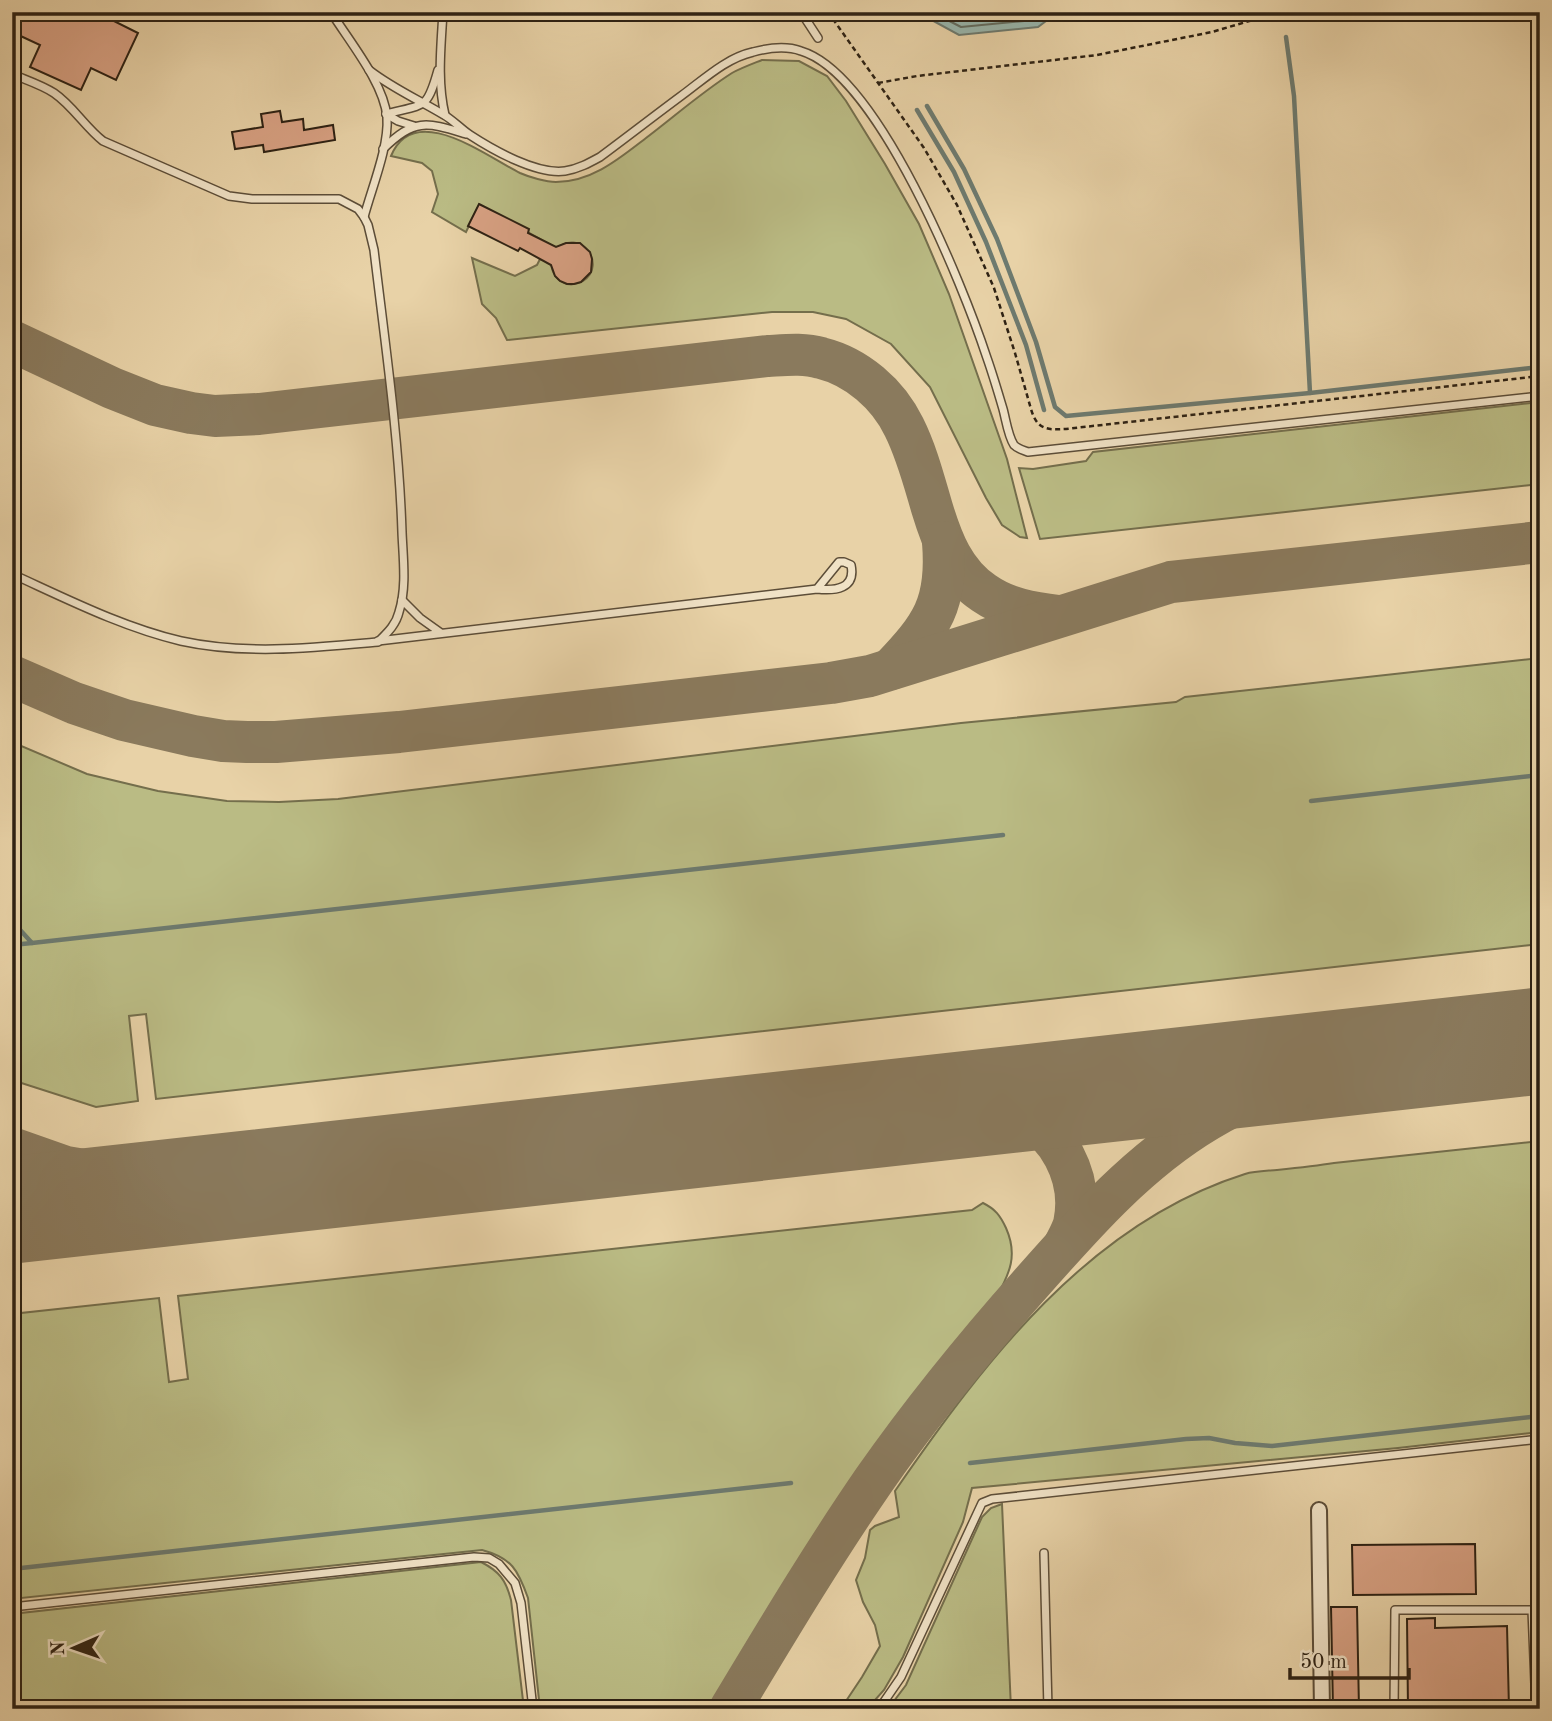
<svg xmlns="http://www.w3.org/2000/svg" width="1552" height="1721" viewBox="0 0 1552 1721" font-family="'Old Standard TT',serif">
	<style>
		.green { fill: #babb84; stroke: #746e4c; stroke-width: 2 }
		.water { fill: #98b6ad; stroke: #6d7a6f; stroke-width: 2 }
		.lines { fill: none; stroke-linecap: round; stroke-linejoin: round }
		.shore { stroke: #626c60; stroke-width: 2 }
		.stream { stroke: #6d7a6f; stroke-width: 4.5 }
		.taxiway { stroke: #8a7a5d; stroke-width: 42 }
		.runway { stroke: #8a7a5d; stroke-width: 107 }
		.building { fill: #d8a183; stroke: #2d2113; stroke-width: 2 }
		.service-casing { stroke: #5c4d38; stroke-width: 10 }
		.minor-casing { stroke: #5c4d38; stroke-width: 18 }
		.path { stroke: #2d2113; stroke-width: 2.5; stroke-dasharray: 5 3.5; stroke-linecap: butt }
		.service { stroke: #f0e2c6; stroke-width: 7 }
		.minor { stroke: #f0e2c6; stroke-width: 14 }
	</style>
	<rect width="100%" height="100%" fill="#e8d2a7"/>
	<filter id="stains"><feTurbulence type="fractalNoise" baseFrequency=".00286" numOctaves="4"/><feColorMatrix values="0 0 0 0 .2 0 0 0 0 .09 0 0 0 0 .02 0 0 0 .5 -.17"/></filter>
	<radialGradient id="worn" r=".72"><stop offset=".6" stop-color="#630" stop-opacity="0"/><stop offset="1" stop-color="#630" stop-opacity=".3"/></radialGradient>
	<g class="green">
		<path d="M762,60L799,61L827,76L846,101L885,164L919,224L949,294L1007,459L1027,538L1020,537L1002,525L986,498L930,387L891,344L846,319L813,312H772L507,340L496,318L482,304L472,258L515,276L537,265L540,259L551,263C552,273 557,281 567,284C572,285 578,284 583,281C608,265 580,226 555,250L556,248L479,205L466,232L432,212L438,194L432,171L422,163L391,156C414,100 486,156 520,173C529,177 546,182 556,182C592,182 620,158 646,138C675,116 702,92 732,73C741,68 752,64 762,60Z"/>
		<path d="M1540,402V484L1040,539L1019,468L1033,469L1086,461L1093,452Z"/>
		<path d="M1540,658V944L156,1099L146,1014L129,1016L138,1101L96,1107L12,1080V742L87,774L158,791L227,801L279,802L338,799L961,723L1176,702L1185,697Z"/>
		<path d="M1540,1141V1432L1398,1448L972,1488L963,1522L903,1657L884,1690L867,1709H838L842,1707L862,1677L880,1646L875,1625L863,1602L856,1580L865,1558L870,1530L875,1526L899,1517L895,1491C984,1362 1089,1223 1245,1174C1255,1171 1266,1171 1277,1170C1296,1168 1315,1166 1334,1163C1403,1156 1471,1148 1540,1141Z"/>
		<path d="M983,1203C995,1209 1000,1215 1006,1228C1018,1255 1010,1273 996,1298C939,1372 878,1445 826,1523C785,1583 749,1646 712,1709H540L528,1598C518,1570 512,1558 482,1550L12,1599V1314L159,1298L169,1382L188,1379L178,1296L972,1210Z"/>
		<path d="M1002,1504L1011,1709H888L906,1685L982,1517L991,1508Z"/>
		<path d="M481,1562C499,1571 506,1580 511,1600L524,1709H12V1614Z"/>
	</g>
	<path class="water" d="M917,12H1058L1038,27L959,35Z"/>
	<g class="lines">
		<g class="shore">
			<path d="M932,12L961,27L1035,20L1046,12"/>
			<path d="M951,12L963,18L1026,12"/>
		</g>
		<g class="stream">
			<path d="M1286,37L1294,96L1310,393"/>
			<path d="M927,106L964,169L997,239L1036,342L1055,407L1066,416L1310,393L1540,367"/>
			<path d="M917,110L954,172L986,242L1026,345L1044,410"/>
			<path d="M1311,801L1540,775"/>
			<path d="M12,921L32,943L1003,835"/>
			<path d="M12,945L32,943"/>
			<path d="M970,1463L1186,1439L1209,1438L1235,1443L1272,1446L1540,1416"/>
			<path d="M12,1569L791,1483"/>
		</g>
		<g class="taxiway">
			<path d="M12,341L112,388L155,405L191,413L215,416L259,414L768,356C786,355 804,353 821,358C857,367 888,394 904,427C917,453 924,481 932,508C942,541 954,573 984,593C1007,609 1032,613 1059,616"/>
			<path d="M891,669C932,626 948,604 943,542"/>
			<path d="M12,676L74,703L124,720L193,736L223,741L247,742H276L399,732L831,683L870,676L1171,582L1540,542"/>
			<path d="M944,1107C965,1106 994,1102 1014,1110C1058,1129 1084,1177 1074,1224C1072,1231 1068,1238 1065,1244"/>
			<path d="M12,1148L66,1167L150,1181L261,1183"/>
			<path d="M730,1709C777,1631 823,1554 874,1480C923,1410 977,1344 1033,1281C1086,1221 1139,1161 1208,1120C1263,1086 1326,1071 1388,1058"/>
		</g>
		<path class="runway" d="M12,1210L1540,1041"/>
	</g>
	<g class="building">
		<path d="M12,12H96L138,33L116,80L91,68L81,90L30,67L40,45L12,32Z"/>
		<path d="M280,111L282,122L303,119L304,130L333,125L335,140L264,152L263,145L235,149L232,132L263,127L261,114Z"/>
		<path d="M479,204L529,229L528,233L556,247L566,243H580L590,252L592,259L591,272L581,282L574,284H567L560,281L555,276L551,265L520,248L518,251L468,226Z"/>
		<path d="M1475,1544L1476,1594L1353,1595L1352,1545Z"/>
		<path d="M1331,1607H1357L1359,1709H1333Z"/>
		<path d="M1435,1618V1628L1507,1626L1509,1709H1491V1703L1436,1704V1709H1408L1407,1619Z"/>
	</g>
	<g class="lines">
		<defs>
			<g id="service">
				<path d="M331,12C349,41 384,83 387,117C389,147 372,187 364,217"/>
				<path d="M443,12C441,47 437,81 445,115"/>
				<path d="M801,12L818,38"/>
				<path d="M369,70C392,88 419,100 444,115C453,120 461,129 470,135C493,150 537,175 565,171C578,169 589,163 600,157C627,137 654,116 681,96C703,80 726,58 753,52C768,48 787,46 801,51C878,74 963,285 987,358C993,375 998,392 1003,409C1006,420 1008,436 1014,445C1018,449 1023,450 1028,452L1540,396"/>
				<path d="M12,74C26,80 42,85 54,93C73,106 85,127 103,141L229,196L252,199H339L358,209L364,217L368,225L374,250C385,343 399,438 402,532C403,558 407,587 399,612C396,625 387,633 378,642C312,648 245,655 181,641C122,627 67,599 12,574"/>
				<path d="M386,114C425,104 427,110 438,70"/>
				<path d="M386,114L398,121L414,126"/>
				<path d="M383,149C415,118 426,122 466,134"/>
				<path d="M402,600L420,618L441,633"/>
				<path d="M378,641L817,589C835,591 856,589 851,565L844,562H839L817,589"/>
				<path d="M1044,1553L1048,1709"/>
				<path d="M12,1607L474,1557L489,1558L499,1564L515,1583L521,1603L533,1709"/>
				<path d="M879,1709L901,1677L982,1503L992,1499L1540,1439"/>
				<path d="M1394,1709L1395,1610H1532L1535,1684"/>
			</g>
			<path id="minor" d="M1319,1510L1322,1709"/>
		</defs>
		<use href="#service" class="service-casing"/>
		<use href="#minor" class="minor-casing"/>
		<g class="path">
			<path d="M828,12L924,148L957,205L994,288L1015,353L1031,409C1037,430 1047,430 1066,429L1540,376"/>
			<path d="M878,83L917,76L1097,55L1212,32L1280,12"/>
		</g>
		<use href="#service" class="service"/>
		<use href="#minor" class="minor"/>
	</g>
	<rect width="1552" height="1721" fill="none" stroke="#e8d2a7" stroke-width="42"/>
	<rect x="14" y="14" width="1524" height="1693" fill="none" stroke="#2d2113" stroke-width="3.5"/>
	<rect x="21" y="21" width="1510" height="1679" fill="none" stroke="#2d2113" stroke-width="2"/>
	<g transform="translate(74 1648) rotate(268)" stroke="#f0e2c6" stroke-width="5" paint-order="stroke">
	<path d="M0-5L12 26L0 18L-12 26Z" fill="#2d2113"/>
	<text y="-10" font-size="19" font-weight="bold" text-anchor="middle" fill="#2d2113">N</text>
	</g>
	<path d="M1290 1668v10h119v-10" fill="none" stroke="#2d2113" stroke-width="3.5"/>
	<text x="1300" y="1668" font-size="21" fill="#2d2113" stroke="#f0e2c6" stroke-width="5" paint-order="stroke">50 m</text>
	<rect width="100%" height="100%" filter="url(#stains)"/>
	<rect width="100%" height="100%" fill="url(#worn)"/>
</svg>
